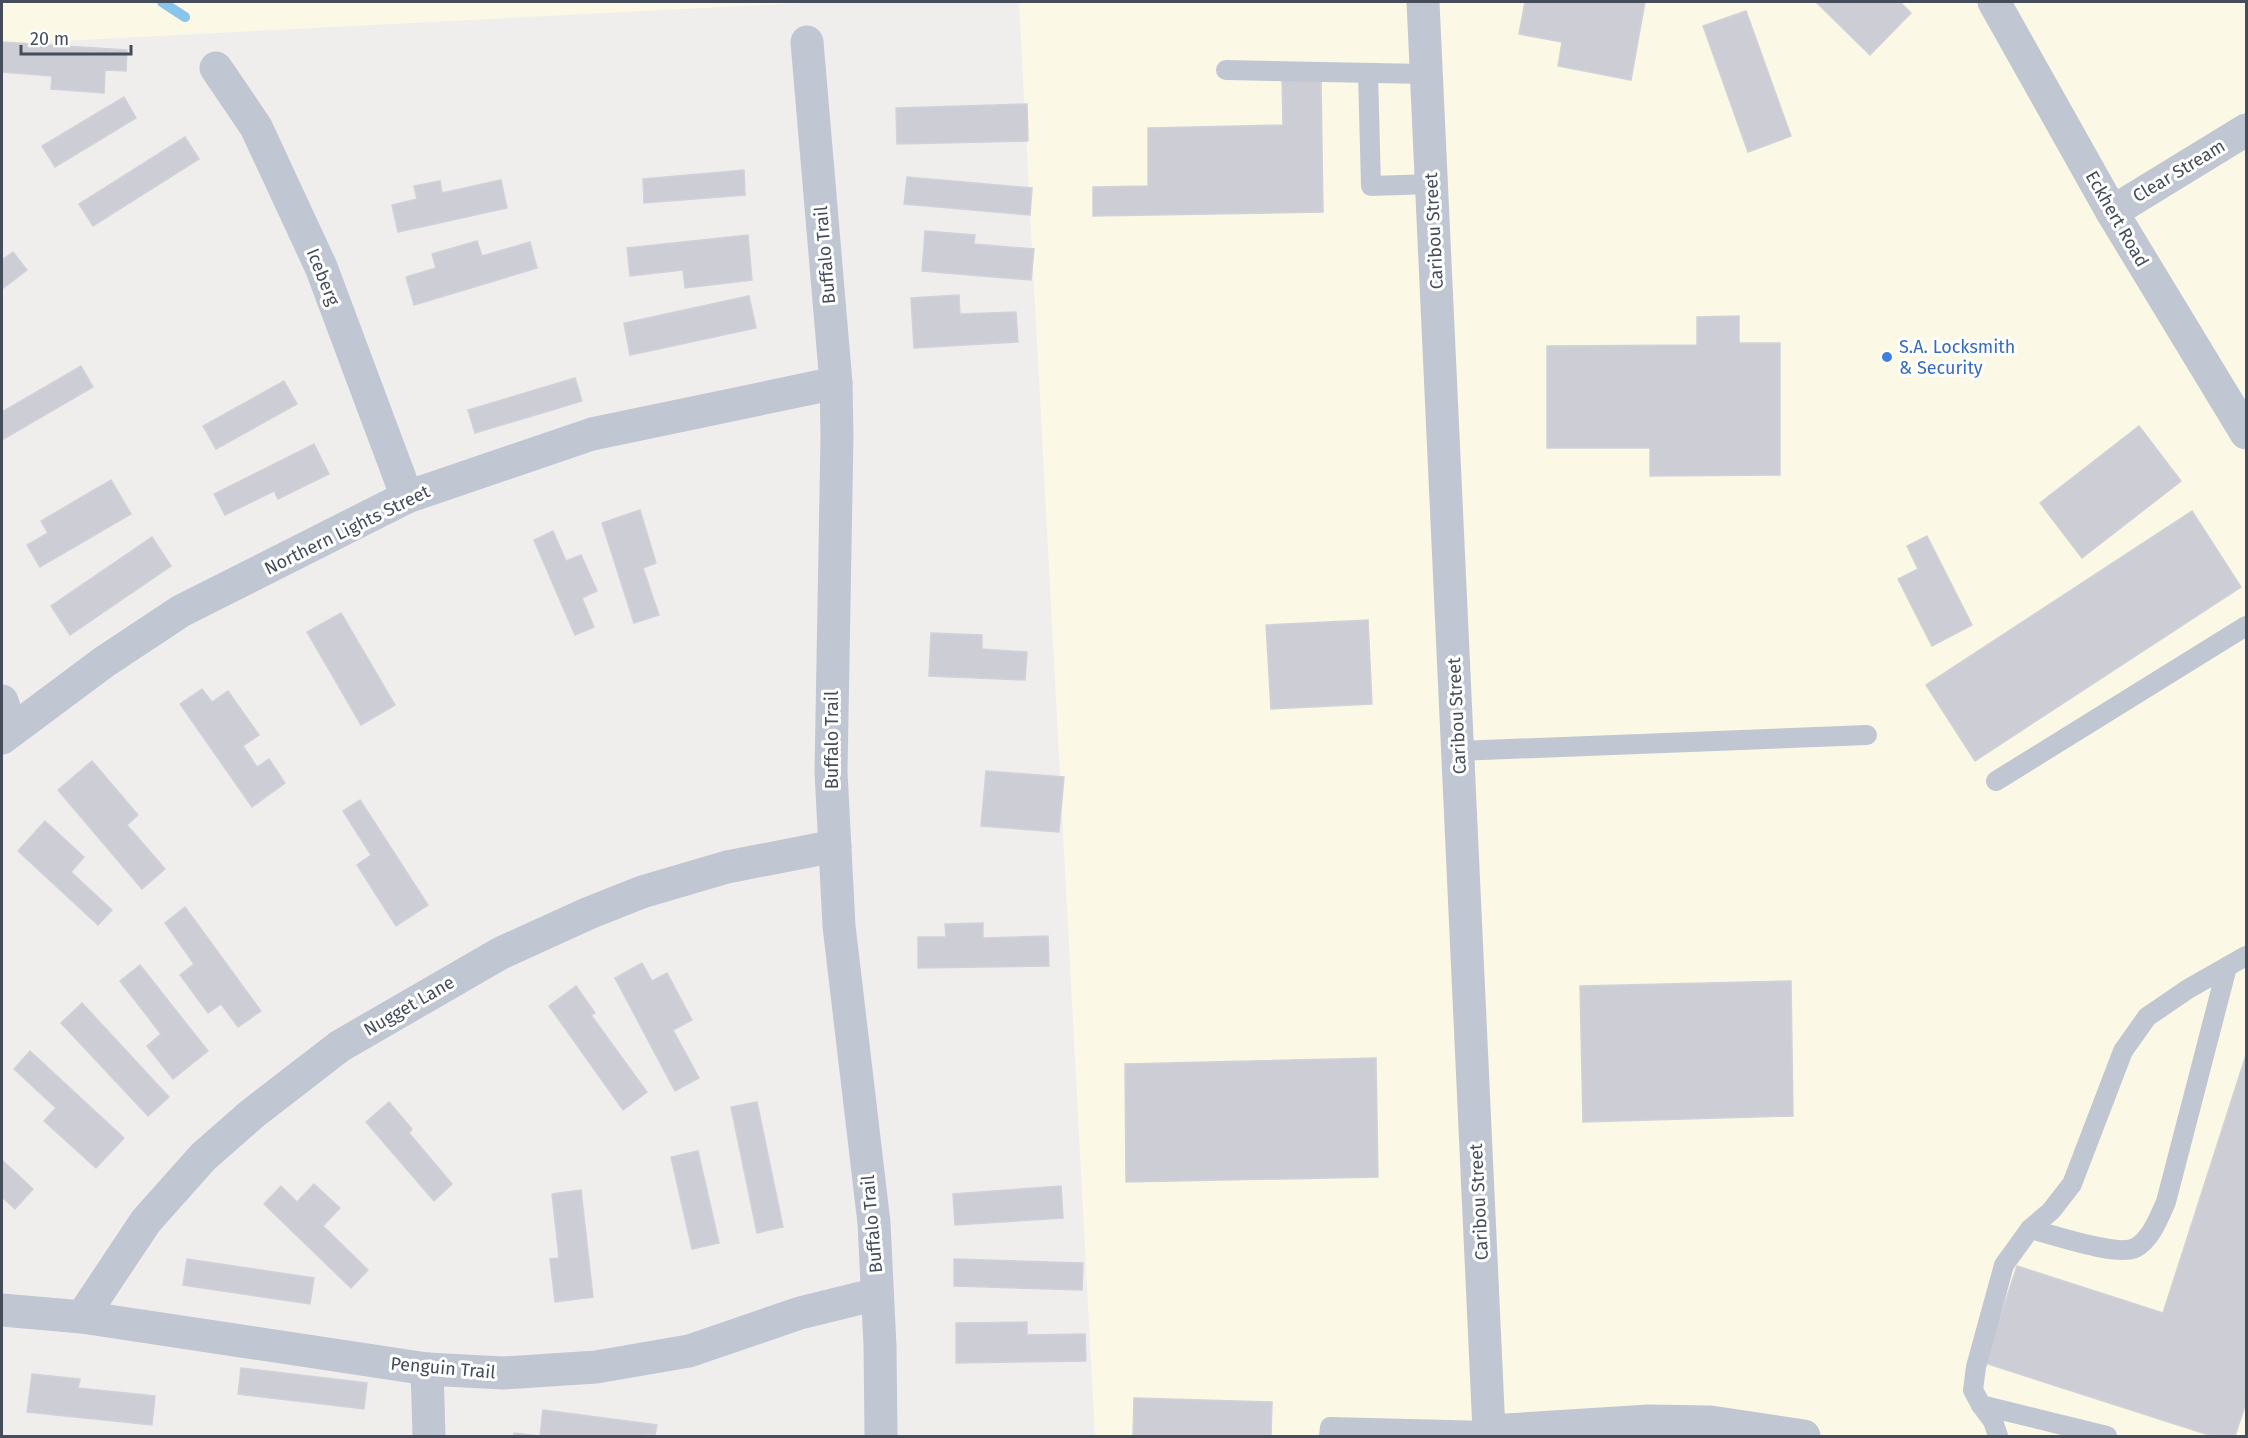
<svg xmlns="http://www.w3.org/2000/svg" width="2248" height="1438" viewBox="0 0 2248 1438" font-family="'Fira Sans',sans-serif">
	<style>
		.commercial { fill: #fbf9e6 }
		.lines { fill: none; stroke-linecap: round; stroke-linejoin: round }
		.stream { stroke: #89c4ea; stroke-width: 10 }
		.building { fill: #cdced5; stroke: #d1d2d9; stroke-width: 1.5 }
		.lane { stroke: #c1c7d2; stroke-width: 20 }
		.street { stroke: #c1c7d2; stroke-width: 33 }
		.shop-dot { fill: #3f7fe0; stroke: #fff; stroke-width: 2 }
		.labels { text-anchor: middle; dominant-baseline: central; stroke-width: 6; stroke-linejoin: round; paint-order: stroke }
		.street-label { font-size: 18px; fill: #464d5a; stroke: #fff }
		.shop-label { font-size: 18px; fill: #366cbe; stroke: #fff; text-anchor: start }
	</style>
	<rect width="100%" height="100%" fill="#f0eeed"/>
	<g class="commercial">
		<path d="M2,2H819L2,44Z"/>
		<path d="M1019,2H2246V1436H1095Z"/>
	</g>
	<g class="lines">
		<path class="stream" d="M162,2L185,17"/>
	</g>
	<g class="building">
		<path d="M1525,2H1645L1631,80L1558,66L1562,42L1519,34Z"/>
		<path d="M1816,2H1900L1911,13L1870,55Z"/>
		<path d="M1746,11L1791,136L1748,152L1703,26Z"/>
		<path d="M2,42L127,50L126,71L105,70L104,93L51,89L52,76L2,72Z"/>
		<path d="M1321,78L1323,212L1093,216V187L1148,186V128L1283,125L1282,79Z"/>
		<path d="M124,97L136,118L55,167L42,146Z"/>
		<path d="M1027,104L1028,141L897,144L896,108Z"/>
		<path d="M185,137L199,159L93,226L79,204Z"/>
		<path d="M744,170L745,195L644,203L643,179Z"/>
		<path d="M907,177L1032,188L1030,215L904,204Z"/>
		<path d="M501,180L507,208L398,232L392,205L417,199L414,186L440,181L442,193Z"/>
		<path d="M925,231L975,235L974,244L1034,249L1031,280L922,271Z"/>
		<path d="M748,235L752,280L685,288L683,270L630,276L627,248Z"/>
		<path d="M477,241L482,256L530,242L537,268L414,305L406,277L436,268L432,254Z"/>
		<path d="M13,252L27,270L2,289V260Z"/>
		<path d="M959,295L960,314L1016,312L1018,342L914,348L911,298Z"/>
		<path d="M749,296L756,328L630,355L624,323Z"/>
		<path d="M1739,316V343H1780V475L1650,476V448H1547V346L1697,345V317Z"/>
		<path d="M81,366L93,387L2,440V412Z"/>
		<path d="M575,378L582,401L475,433L468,410Z"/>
		<path d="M284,381L297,404L216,449L203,426Z"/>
		<path d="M2139,426L2181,481L2082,558L2040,503Z"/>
		<path d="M314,444L329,474L278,499L274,491L225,515L214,494Z"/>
		<path d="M111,480L131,514L40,567L27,545L48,533L41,521Z"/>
		<path d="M640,510L656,563L643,568L659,615L634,623L602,523Z"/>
		<path d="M2192,511L2241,587L1975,761L1926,685Z"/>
		<path d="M553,531L566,561L581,555L597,591L582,598L594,627L575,635L534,540Z"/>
		<path d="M1927,536L1972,625L1932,646L1898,579L1918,569L1907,546Z"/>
		<path d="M152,537L171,566L70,635L51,606Z"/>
		<path d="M341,613L395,705L361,725L307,632Z"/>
		<path d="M1368,620L1372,704L1271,709L1266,625Z"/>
		<path d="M931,633L982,635V649L1027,652L1025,680L929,676Z"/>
		<path d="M202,689L212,702L228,691L259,735L243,746L257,767L269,759L285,783L252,807L180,704Z"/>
		<path d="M92,761L138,815L127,825L165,869L142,889L58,790Z"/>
		<path d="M986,771L1064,777L1059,832L981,826Z"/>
		<path d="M360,800L428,905L396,926L357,865L371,855L343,811Z"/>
		<path d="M45,821L84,857L71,872L112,910L98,925L18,851Z"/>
		<path d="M185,907L261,1011L238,1027L221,1004L208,1013L180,975L194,964L165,923Z"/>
		<path d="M983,923V938L1048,936L1049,966L918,968V937H946L945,924Z"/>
		<path d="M642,963L652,981L667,973L692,1020L673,1030L699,1078L675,1091L615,978Z"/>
		<path d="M140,965L208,1051L173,1079L147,1046L161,1034L120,981Z"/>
		<path d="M1791,981L1793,1116L1583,1122L1580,986Z"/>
		<path d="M576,986L595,1013L591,1015L647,1092L623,1110L549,1006Z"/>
		<path d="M82,1003L169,1097L148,1116L61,1023Z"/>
		<path d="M30,1051L124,1138L96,1168L44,1121L56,1108L14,1069Z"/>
		<path d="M2246,1055V1403L2235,1436H2212L1985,1363L2017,1266L2163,1313Z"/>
		<path d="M1376,1058L1378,1177L1126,1182L1125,1064Z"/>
		<path d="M389,1102L412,1129L409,1133L452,1184L434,1201L366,1122Z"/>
		<path d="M757,1102L783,1227L757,1233L731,1107Z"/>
		<path d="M698,1151L719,1243L692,1249L671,1157Z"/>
		<path d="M2,1160L33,1189L15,1209L2,1197Z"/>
		<path d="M314,1184L340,1208L323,1226L368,1270L351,1288L264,1204L281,1186L297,1202Z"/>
		<path d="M1061,1186L1063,1218L955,1225L953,1194Z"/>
		<path d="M581,1190L593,1297L555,1302L550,1259L559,1258L552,1194Z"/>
		<path d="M187,1259L314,1278L310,1304L183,1285Z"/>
		<path d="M954,1259L1083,1263L1082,1290L954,1286Z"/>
		<path d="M1027,1322V1335L1085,1334L1086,1361L956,1363V1323Z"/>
		<path d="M241,1368L367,1383L364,1409L238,1394Z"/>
		<path d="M32,1374L80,1379L78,1388L155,1396L152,1425L27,1412Z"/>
		<path d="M1134,1398L1272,1402L1271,1436H1133Z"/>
		<path d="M543,1410L657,1425L655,1435L644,1434L643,1436H514V1433L540,1436Z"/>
	</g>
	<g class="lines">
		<g class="lane">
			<path d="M1226,70L1426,74"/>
			<path d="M1368,73L1371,186L1432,184"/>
			<path d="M1458,751L1867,735"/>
			<path d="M1996,781L2246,626"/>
			<path d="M2030,1229C2051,1234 2117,1257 2135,1248C2151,1240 2159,1217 2166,1202L2227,967"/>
			<path d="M1981,1405L2107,1436"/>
			<path d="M1329,1436L1330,1427L1489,1431"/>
			<path d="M1998,1436L1993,1421L1981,1405L1973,1390L1976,1367L2004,1265L2030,1229L2051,1211L2072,1184L2123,1051L2147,1017L2188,989L2246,956"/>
		</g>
		<g class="street">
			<path d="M1423,2L1489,1431L1649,1421L1711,1422L1804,1436"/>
			<path d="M1994,2L2112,212L2246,433"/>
			<path d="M807,42L836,383L837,436L831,772L839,926L874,1223L880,1346L881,1436"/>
			<path d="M216,68L256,127L321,267L407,497"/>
			<path d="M2112,212L2246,130"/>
			<path d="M2,701L11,731"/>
			<path d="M2,738L104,662L181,611L407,497L592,434L836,383"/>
			<path d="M2,1310L82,1317L427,1369L503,1373L596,1367L689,1351L800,1313L877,1294"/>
			<path d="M82,1317L146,1221L203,1157L252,1114L340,1046L501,953L589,913L642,892L727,867L835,846"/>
			<path d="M427,1369L429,1436"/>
		</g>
	</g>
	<circle class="shop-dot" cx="1887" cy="357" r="6"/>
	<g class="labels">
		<g class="street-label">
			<text transform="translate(2179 171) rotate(-31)">Clear Stream</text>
			<text transform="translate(2117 219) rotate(60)">Eckhert Road</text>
			<text transform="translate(1434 231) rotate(-93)">Caribou Street</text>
			<text transform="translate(825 255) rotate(-95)">Buffalo Trail</text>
			<text transform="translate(323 277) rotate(68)">Iceberg</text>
			<text transform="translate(347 530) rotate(-26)">Northern Lights Street</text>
			<text transform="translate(1457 716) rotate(-93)">Caribou Street</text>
			<text transform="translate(832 740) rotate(-90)">Buffalo Trail</text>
			<text transform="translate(409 1006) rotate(-30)">Nugget Lane</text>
			<text transform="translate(1479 1202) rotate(-93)">Caribou Street</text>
			<text transform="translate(872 1224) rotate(-95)">Buffalo Trail</text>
			<text transform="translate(443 1368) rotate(5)">Penguin Trail</text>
		</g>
		<g class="shop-label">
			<text x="1899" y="347">S.A. Locksmith<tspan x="1899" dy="21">&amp; Security</tspan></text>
		</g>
	</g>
	<rect width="2248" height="1438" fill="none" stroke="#464d5a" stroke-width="6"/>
	<path d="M21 45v9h110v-9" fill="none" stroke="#464d5a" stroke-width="3"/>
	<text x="30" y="45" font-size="18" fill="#464d5a" stroke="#ffffff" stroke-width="4.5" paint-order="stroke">20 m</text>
</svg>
